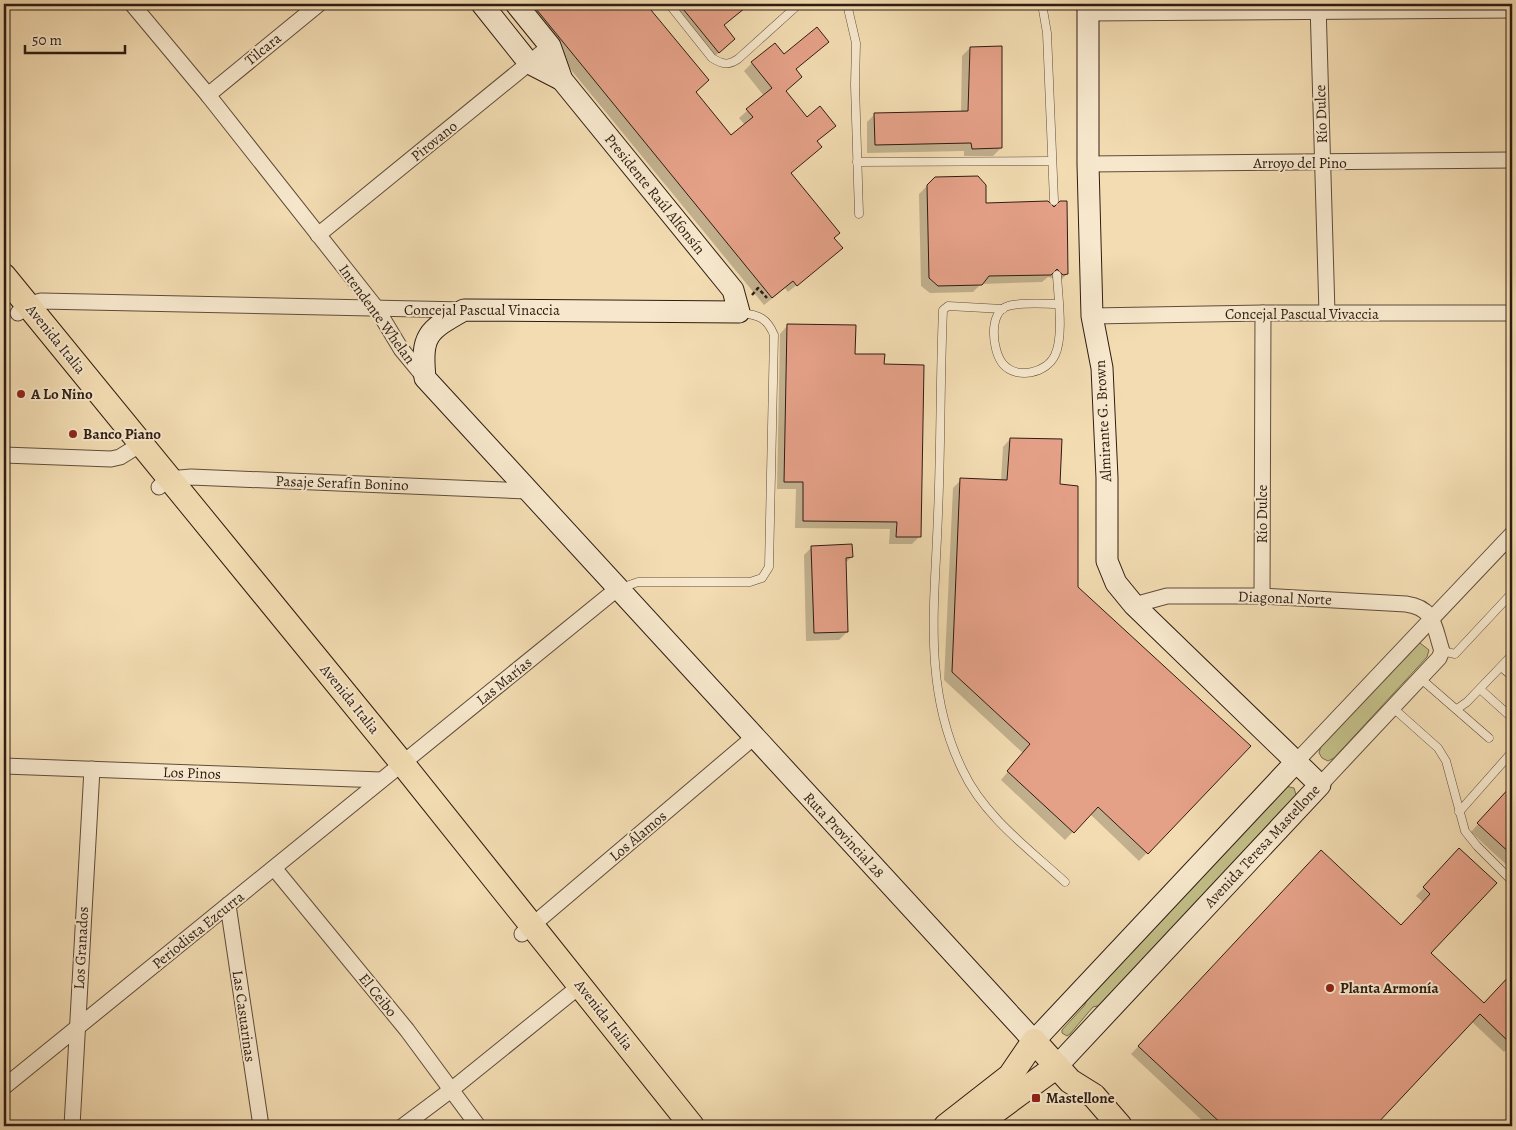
<svg xmlns="http://www.w3.org/2000/svg" width="1516" height="1130" viewBox="0 0 1516 1130" font-family="Alegreya,serif">
	<style>
		.green { fill: #c2be87; stroke: #786d4c }
		.shadow { fill: #0003 }
		.building { fill: #e5a188; stroke: #2e1c12 }
		.lines { fill: none; stroke-linecap: round; stroke-linejoin: round }
		.lane-casing { stroke: #5f4c3a; stroke-width: 9 }
		.street-casing { stroke: #5f4c3a; stroke-width: 17 }
		.secondary-casing { stroke: #2e1c12; stroke-width: 23 }
		.primary-casing { stroke: #2e1c12; stroke-width: 26 }
		.path { stroke: #2e1c12; stroke-width: 2.5; stroke-dasharray: 4 2.5; stroke-linecap: butt }
		.lane { stroke: #f7e8cd; stroke-width: 8 }
		.street { stroke: #f7e8cd; stroke-width: 15 }
		.secondary { stroke: #f7e8cd; stroke-width: 21 }
		.primary { stroke: #f3dcb2; stroke-width: 24 }
		.poi-dot { fill: #8f2418; stroke: #f7e8cd; stroke-width: 2 }
		.labels { text-anchor: middle; dominant-baseline: central; stroke-width: 4; stroke-linejoin: round; paint-order: stroke }
		.street-label { font-size: 15px; fill: #2e1c12; stroke: #f7e8cd }
		.poi-label { font-size: 15px; font-weight: bold; fill: #2e1c12; stroke: #f7e8cd; text-anchor: start }
	</style>
	<rect width="100%" height="100%" fill="#f3dcb2"/>
	<filter id="stains"><feTurbulence type="fractalNoise" baseFrequency=".004" numOctaves="4"/><feColorMatrix values="0 0 0 0 .2 0 0 0 0 .09 0 0 0 0 .02 0 0 0 .5 -.17"/></filter>
	<radialGradient id="worn" r=".72"><stop offset=".6" stop-color="#630" stop-opacity="0"/><stop offset="1" stop-color="#630" stop-opacity=".3"/></radialGradient>
	<g class="green">
		<path d="M1420,643L1429,650L1427,657L1334,758L1328,761L1322,758L1319,753L1321,746L1414,645Z"/>
		<path d="M1285,786L1294,788L1297,798L1101,1005L1093,1007L1070,1034L1067,1036L1062,1033V1030L1084,1006L1092,991Z"/>
	</g>
	<g class="shadow">
		<path d="M517,4H617L621,9L627,4H645L707,80L694,92L731,137L745,125L739,118L764,96L744,71L752,63L774,45L784,56L820,49L795,70L785,92L807,119L827,133L816,142L790,174L833,238V256L788,292L785,288L764,305Z"/>
		<path d="M665,4H750L723,26L726,47L711,59Z"/>
		<path d="M970,48L1001,148L993,156H964V151L867,153V122L875,114L961,113L962,56Z"/>
		<path d="M935,178L985,204L1067,274L1059,282H1055L1052,278L1048,277L1042,282L981,284L973,292L930,293L921,286L919,194Z"/>
		<path d="M787,326L883,365L920,536L912,544H889L890,529L795,528L796,489H777L780,334Z"/>
		<path d="M1010,439L1059,486L1076,588L1249,747L1139,861L1090,814L1065,840L1001,780L1023,753L944,680L953,488L961,480L1001,481L1003,447Z"/>
		<path d="M812,547L852,557L845,563L847,632L839,640L806,641L804,555Z"/>
		<path d="M1512,786V870L1471,832Z"/>
		<path d="M1452,858L1429,953L1484,1005L1512,975V1044L1504,1052L1471,1021L1373,1126H1208L1131,1054L1314,860L1401,927L1423,902L1416,896Z"/>
	</g>
	<g class="building">
		<path d="M532,4H646L709,80L696,92L731,135L753,117L746,109L772,88L751,62L775,43L784,54L817,27L829,42L796,69L802,77L786,91L807,117L820,106L836,126L817,141L822,147L791,173L840,233L834,238L843,248L797,286L793,281L772,298Z"/>
		<path d="M679,4H750L724,25L735,39L719,53Z"/>
		<path d="M1002,46V148L972,149L971,143L875,145L874,113L968,111L970,47Z"/>
		<path d="M978,176L986,185V203L1048,201L1054,207L1060,201H1067L1068,274L1063,275L1057,269L1051,275L989,276L982,285L938,286L929,278L927,185L935,177Z"/>
		<path d="M787,324L856,325L855,354H885L884,364L924,365L921,537H896L897,522L803,521V482H784Z"/>
		<path d="M1010,438L1062,439L1060,484L1078,486V587L1251,746L1148,854L1098,807L1074,833L1007,771L1030,744L952,672L960,478L1007,480Z"/>
		<path d="M852,544L853,557L846,558L848,632L814,633L811,546Z"/>
		<path d="M1512,785V855L1477,823Z"/>
		<path d="M1459,848L1497,883L1431,953L1484,1003L1512,973V1045L1480,1014L1375,1126H1224L1138,1046L1321,850L1401,925L1430,894L1423,887Z"/>
	</g>
	<g class="lines">
		<defs>
			<g id="lane">
				<path d="M669,4L712,58C722,64 728,66 738,59L799,4"/>
				<path d="M847,4L856,43L855,85L859,214"/>
				<path d="M1042,4L1047,33L1054,201"/>
				<path d="M857,162L1050,161"/>
				<path d="M1057,275C1058,296 1064,336 1055,355C1047,373 1017,380 1003,364C992,351 988,312 1008,306C1020,302 1045,304 1058,304"/>
				<path d="M1003,309L948,306L943,310C940,378 941,446 938,514C935,604 922,688 963,771C984,816 1029,849 1065,882"/>
				<path d="M621,588L638,582H750L762,578L769,567L774,335C767,318 759,315 741,313"/>
				<path d="M1442,651L1455,654L1512,593"/>
				<path d="M1501,667L1512,676"/>
				<path d="M1420,678L1489,738"/>
				<path d="M1480,689L1511,717"/>
				<path d="M1392,707L1438,748L1446,761L1465,831L1477,846L1512,881"/>
				<path d="M1457,709L1467,702L1512,655"/>
				<path d="M1459,812L1512,752"/>
			</g>
			<g id="street">
				<path d="M132,4L208,95L377,309L401,349L425,378"/>
				<path d="M1318,4L1327,313"/>
				<path d="M1088,13L1512,10"/>
				<path d="M208,95L319,4"/>
				<path d="M1088,164L1512,160"/>
				<path d="M318,235L550,46"/>
				<path d="M18,313L29,304L41,301L464,310"/>
				<path d="M1092,316L1263,313H1512"/>
				<path d="M4,455L111,459L120,457L141,444"/>
				<path d="M159,487L168,479L191,477L528,491"/>
				<path d="M1262,596L1263,313"/>
				<path d="M1134,605L1167,596H1262L1406,604C1435,608 1434,627 1442,651L1439,658L1320,785"/>
				<path d="M1295,763L1512,534"/>
				<path d="M4,766L381,780"/>
				<path d="M274,868L407,1030L478,1126"/>
				<path d="M228,905L261,1126"/>
				<path d="M522,934L754,737"/>
				<path d="M4,1087L617,589"/>
				<path d="M72,1126L92,769"/>
				<path d="M403,1126L451,1090L581,985"/>
			</g>
			<g id="secondary">
				<path d="M482,4L529,63L562,80"/>
				<path d="M516,4L550,46L562,80L733,290L739,312L464,310C427,331 421,335 425,378L1034,1041L1295,763"/>
				<path d="M1057,1066L1320,785L1134,605L1116,583L1107,561V478L1102,368L1092,316L1088,164V4"/>
			</g>
			<g id="primary">
				<path d="M4,276L402,763L692,1126"/>
				<path d="M946,1126L1010,1076L1034,1041L1070,1081L1094,1096L1120,1126"/>
				<path d="M975,1126L1057,1066"/>
			</g>
		</defs>
		<use href="#lane" class="lane-casing"/>
		<use href="#street" class="street-casing"/>
		<use href="#secondary" class="secondary-casing"/>
		<use href="#primary" class="primary-casing"/>
		<path class="path" d="M752,295L758,288L767,298"/>
		<use href="#lane" class="lane"/>
		<use href="#street" class="street"/>
		<use href="#secondary" class="secondary"/>
		<use href="#primary" class="primary"/>
	</g>
	<g class="poi-dot">
		<circle cx="21" cy="394" r="5"/>
		<circle cx="73" cy="434" r="5"/>
		<circle cx="1330" cy="988" r="5"/>
		<rect x="1031" y="1093" width="10" height="10" rx="2.5"/>
	</g>
	<g class="labels">
		<g class="street-label">
			<text transform="translate(263 49) rotate(-39)">Tilcara</text>
			<text transform="translate(1321 114) rotate(-92)">Río Dulce</text>
			<text transform="translate(434 141) rotate(-39)">Pirovano</text>
			<text x="1300" y="163">Arroyo del Pino</text>
			<text transform="translate(655 194) rotate(51)">Presidente Raúl Alfonsín</text>
			<text x="482" y="310">Concejal Pascual Vinaccia</text>
			<text transform="translate(377 314) rotate(54)">Intendente Whelan</text>
			<text x="1302" y="314">Concejal Pascual Vivaccia</text>
			<text transform="translate(56 339) rotate(51)">Avenida Italia</text>
			<text transform="translate(1103 421) rotate(-93)">Almirante G. Brown</text>
			<text transform="translate(342 483) rotate(2)">Pasaje Serafín Bonino</text>
			<text transform="translate(1262 514) rotate(-90)">Río Dulce</text>
			<text transform="translate(1285 598) rotate(2)">Diagonal Norte</text>
			<text transform="translate(504 681) rotate(-39)">Las Marías</text>
			<text transform="translate(350 699) rotate(51)">Avenida Italia</text>
			<text transform="translate(192 773) rotate(2)">Los Pinos</text>
			<text transform="translate(844 835) rotate(47)">Ruta Provincial 28</text>
			<text transform="translate(638 836) rotate(-40)">Los Álamos</text>
			<text transform="translate(1262 846) rotate(-47)">Avenida Teresa Mastellone</text>
			<text transform="translate(198 930) rotate(-39)">Periodista Ezcurra</text>
			<text transform="translate(81 948) rotate(-87)">Los Granados</text>
			<text transform="translate(378 995) rotate(51)">El Ceibo</text>
			<text transform="translate(604 1015) rotate(52)">Avenida Italia</text>
			<text transform="translate(244 1016) rotate(82)">Las Casuarinas</text>
		</g>
		<g class="poi-label">
			<text x="31" y="394">A Lo Nino</text>
			<text x="83" y="434">Banco Piano</text>
			<text x="1340" y="988">Planta Armonía</text>
			<text x="1046" y="1098">Mastellone</text>
		</g>
	</g>
	<rect width="1516" height="1130" fill="none" stroke="#f3dcb2" stroke-width="20"/>
	<rect x="5" y="5" width="1506" height="1120" fill="none" stroke="#2e1c12" stroke-width="2.5"/>
	<rect x="10" y="10" width="1496" height="1110" fill="none" stroke="#2e1c12"/>
	<path d="M25 45v8h100v-8" fill="none" stroke="#2e1c12" stroke-width="2.5"/>
	<text x="32" y="45" font-size="15" fill="#2e1c12" stroke="#f7e8cd" stroke-width="4" paint-order="stroke">50 m</text>
	<rect width="100%" height="100%" filter="url(#stains)"/>
	<rect width="100%" height="100%" fill="url(#worn)"/>
</svg>
